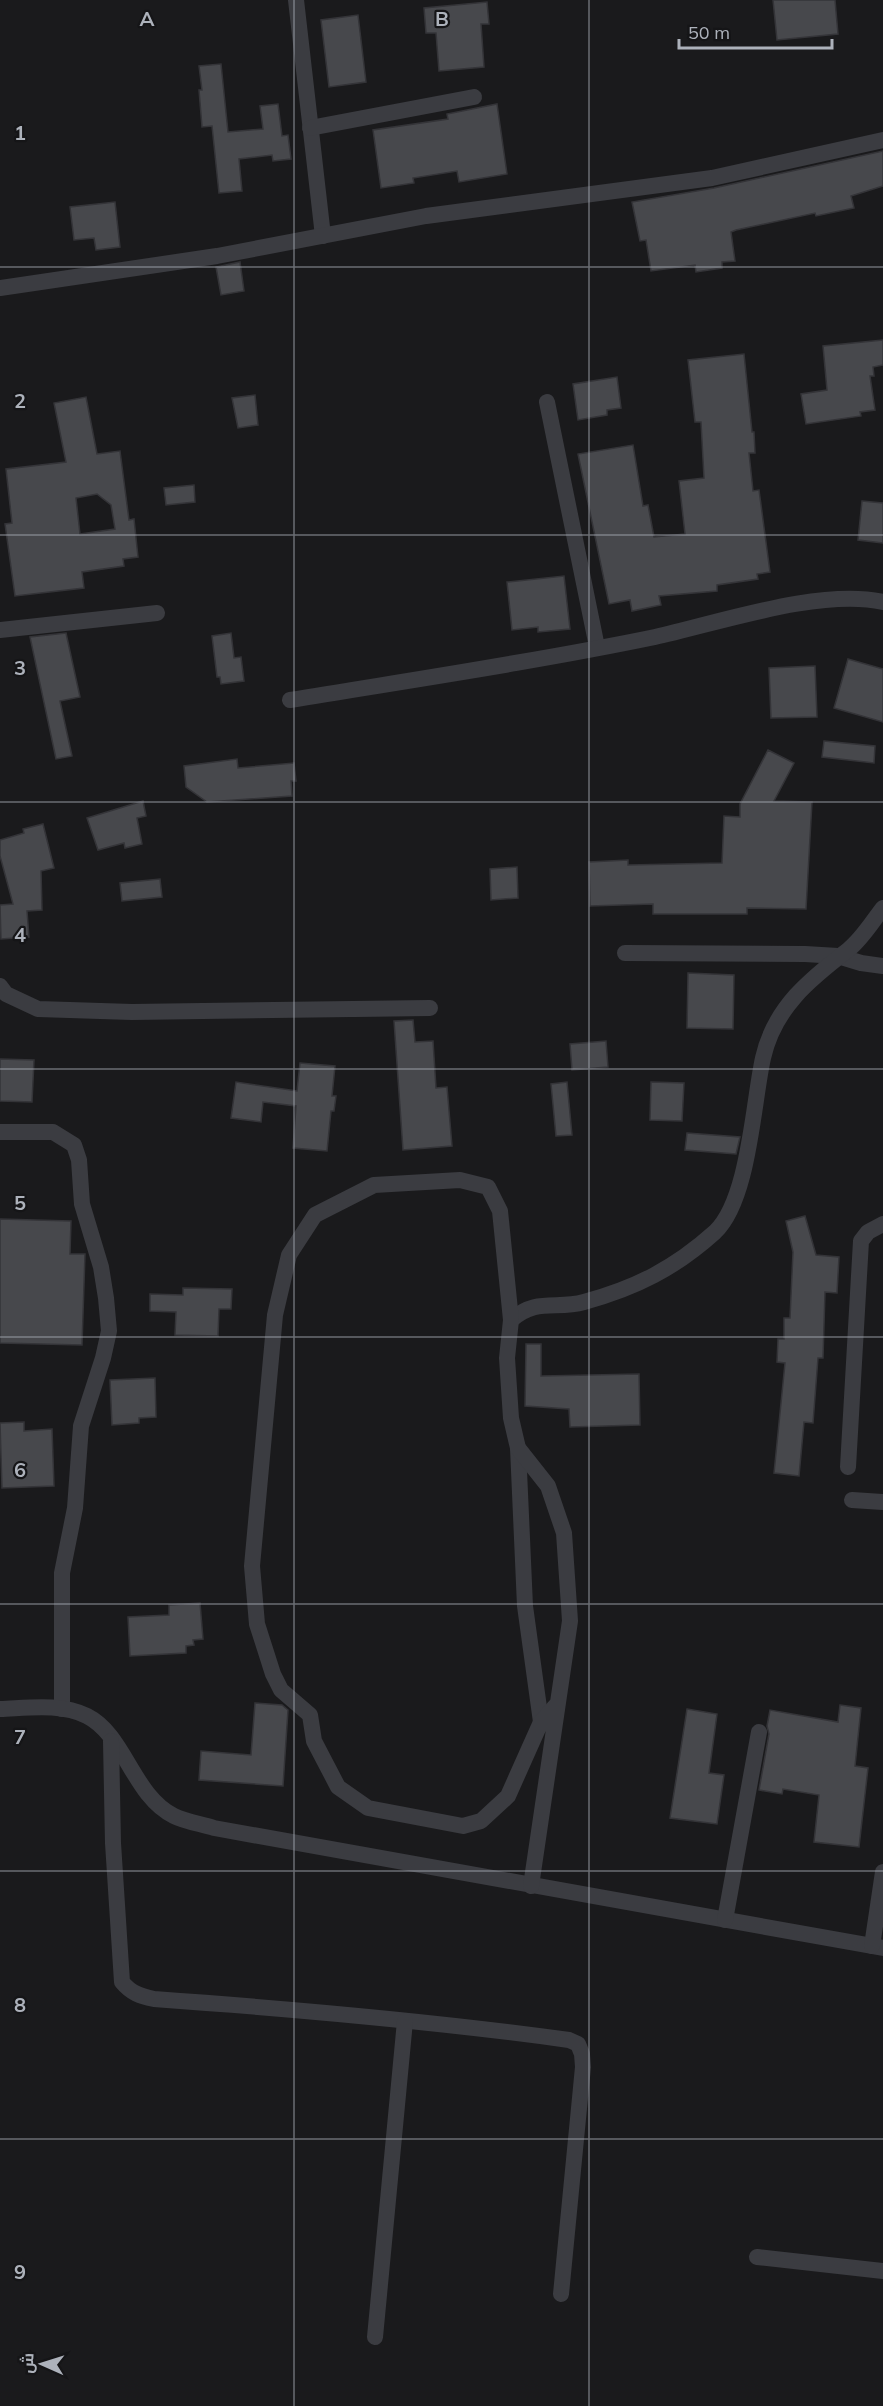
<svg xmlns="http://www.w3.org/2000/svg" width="883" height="2406" viewBox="0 0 883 2406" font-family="Mulish,Cairo,sans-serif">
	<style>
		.building { fill: #47484c; stroke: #343438; stroke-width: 1.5; fill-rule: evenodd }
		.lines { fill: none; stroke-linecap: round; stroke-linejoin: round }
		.street { stroke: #3b3c41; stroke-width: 16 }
		.grid { fill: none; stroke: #adb2bb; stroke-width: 1.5; stroke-opacity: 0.55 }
		.grid-label { font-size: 20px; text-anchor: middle; font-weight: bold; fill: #adb2bb; stroke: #151517; stroke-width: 4.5; stroke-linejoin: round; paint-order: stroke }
	</style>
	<rect width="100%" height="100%" fill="#1a1a1c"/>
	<g class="building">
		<path d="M773,0H835L838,34L777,40Z"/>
		<path d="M487,2L489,24H481L484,67L439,71L436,33H426L424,8Z"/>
		<path d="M358,15L366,82L329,87L321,20Z"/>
		<path d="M221,64L228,132L263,129L260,106L278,104L282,136L288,135L291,159L273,161L272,155L239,159L242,191L219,193L212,126L202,127L199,90H202L199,66Z"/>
		<path d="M497,104L507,174L459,182L457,171L413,178L414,183L381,188L373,130L448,119L447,114Z"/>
		<path d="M883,151V186L851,196L854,208L816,216L815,213L736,230L731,232L735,261L722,262V268L696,272L695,265L651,271L646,240L640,241L632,202L714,188Z"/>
		<path d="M115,202L120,247L96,250L94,238L74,240L70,207Z"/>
		<path d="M240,262L244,291L221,295L216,267Z"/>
		<path d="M883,340V365L873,367L874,376H870L875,410L860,412L861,416L806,424L801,394L827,390L823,346Z"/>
		<path d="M744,354L752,432H754L755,453H749L753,491L759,490L770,572L757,574L758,579L717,585V591L659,596L661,605L632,611L630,600L609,604L578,454L633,445L643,506L648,505L654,537L685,534L679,481L704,478L701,422H695L688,360Z"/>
		<path d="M617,377L621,408L607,410V415L578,420L573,384Z"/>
		<path d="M255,395L258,425L238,428L232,398Z"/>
		<path d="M86,397L97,454L120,451L129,520L134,519L138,557L123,559L124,566L82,572L84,588L15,596L5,524L12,523L6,469L66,462L54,403ZM97,494L111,505L115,529L80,534L76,498Z"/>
		<path d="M194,485L195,502L166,505L164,488Z"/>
		<path d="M862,501L883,503V543L858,540Z"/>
		<path d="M564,576L570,629L538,632V627L512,630L507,582Z"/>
		<path d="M66,633L80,697L60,701L72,756L56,759L30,637Z"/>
		<path d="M231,633L234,658L241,657L244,681L221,684L220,677H217L212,636Z"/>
		<path d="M848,659L883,669V722L834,708Z"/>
		<path d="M815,666L817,717L771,718L769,668Z"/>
		<path d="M824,741L875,746L874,763L822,757Z"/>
		<path d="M768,750L794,763L774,801L812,802L806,909L747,908V914H653V904L590,906L589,862L628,860V865L722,863L724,816L740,817V804Z"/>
		<path d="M237,759L238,768L294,763L296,781H291L292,796L207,802L186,787L184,766Z"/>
		<path d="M143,801L146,816L137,818L142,844L125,848L124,843L98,850L87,818Z"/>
		<path d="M43,824L54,868L41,871L42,910L27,911L29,937L1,939L0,905L13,904L0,856V840L24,833L23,829Z"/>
		<path d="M517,867L518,898L491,900L490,869Z"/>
		<path d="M160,879L162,897L122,901L120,883Z"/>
		<path d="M688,973L734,975L733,1029L687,1028Z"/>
		<path d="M413,1020L415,1042L433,1041L436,1088L447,1087L452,1146L403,1150L394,1021Z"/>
		<path d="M606,1041L608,1067L572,1070L570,1044Z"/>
		<path d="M0,1059L34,1060L32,1102L0,1101Z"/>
		<path d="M300,1063L335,1066L332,1096H336L334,1111H331L327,1151L293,1148L296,1106L263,1102L261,1122L231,1118L236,1082L297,1091Z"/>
		<path d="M567,1082L572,1135L556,1136L551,1084Z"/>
		<path d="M651,1082L684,1083L682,1121L650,1120Z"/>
		<path d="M687,1133L740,1137L736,1154L685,1150Z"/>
		<path d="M805,1216L816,1255L839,1257L837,1293L825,1292L823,1358H818L813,1423L804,1422L799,1476L774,1473L785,1363L777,1362L778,1339H784V1318H790L793,1252L786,1221Z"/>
		<path d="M0,1219L71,1221L70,1254H85L82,1345L0,1343Z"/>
		<path d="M183,1288L232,1289L231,1309H219L218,1336L175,1335L176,1312L150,1311V1294L183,1295Z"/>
		<path d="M526,1344H541V1376L639,1374L640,1425L570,1427L569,1409L525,1406Z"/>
		<path d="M155,1378L156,1417L139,1418V1423L112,1425L110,1380Z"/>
		<path d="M24,1422V1431L52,1429L54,1486L2,1488L0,1423Z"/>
		<path d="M200,1603L203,1639L193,1640L194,1645L186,1646V1653L130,1656L128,1617L169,1615V1605Z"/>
		<path d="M255,1703L282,1705L288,1710L283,1786L199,1780L201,1751L251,1755Z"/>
		<path d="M840,1705L861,1708L855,1766L868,1768L859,1847L814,1842L819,1795L783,1789L782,1794L759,1790L769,1734L767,1726L770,1710L838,1722Z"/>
		<path d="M687,1709L717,1714L709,1773L724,1775L717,1824L670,1818Z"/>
	</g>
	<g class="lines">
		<g class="street">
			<path d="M296,0L323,236"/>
			<path d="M310,128L474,97"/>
			<path d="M0,288L217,256L426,216L712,178L883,140"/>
			<path d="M547,402L597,647"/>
			<path d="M0,630L157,613"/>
			<path d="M290,700C411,680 534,662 655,637C719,623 820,588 883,602"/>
			<path d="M625,953L805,954L838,956L861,963L883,966"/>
			<path d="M0,986L6,994L38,1009L132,1012L430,1008"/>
			<path d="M0,1132H53L74,1145L79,1160L82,1204L101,1267L106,1298L109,1331L103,1358L81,1426L75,1508L62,1573V1709"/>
			<path d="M511,1320C537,1297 556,1310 584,1302C636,1288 675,1268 715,1232C749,1200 753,1103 763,1058C774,1008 810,979 848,950C862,939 872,922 883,908"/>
			<path d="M518,1448L525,1606L541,1722"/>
			<path d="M848,1467L861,1241L868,1232L883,1224"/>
			<path d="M852,1500L883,1502"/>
			<path d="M0,1709C28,1708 61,1703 87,1716C125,1735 133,1796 174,1816C186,1822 202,1824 214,1828L883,1948"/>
			<path d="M111,1741L113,1843L122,1982C131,1993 140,1996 154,1999C293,2009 432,2021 569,2040L578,2044L582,2054L583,2067L561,2294"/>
			<path d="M531,1886L570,1621L564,1533L548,1486L518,1448L511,1418L507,1358L511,1320L500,1211L488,1187L460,1180L374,1185L315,1215L289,1255L275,1315L252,1566L257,1624L273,1674L281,1690L310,1715L314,1741L338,1787L368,1808L463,1826L481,1821L508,1796L541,1722L558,1703"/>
			<path d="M725,1920L759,1732"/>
			<path d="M872,1946L883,1872"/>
			<path d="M757,2257L883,2271"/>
			<path d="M375,2337L405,2021"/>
		</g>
	</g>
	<path class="grid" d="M294,0V2406M589,0V2406M0,267H883M0,535H883M0,802H883M0,1069H883M0,1337H883M0,1604H883M0,1871H883M0,2139H883"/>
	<g class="grid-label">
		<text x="147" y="26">A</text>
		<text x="442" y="26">B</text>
		<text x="20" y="140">1</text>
		<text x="20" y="408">2</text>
		<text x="20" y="675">3</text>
		<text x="20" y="942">4</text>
		<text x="20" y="1210">5</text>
		<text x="20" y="1477">6</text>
		<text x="20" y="1744">7</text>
		<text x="20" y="2012">8</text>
		<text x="20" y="2279">9</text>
	</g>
	<g transform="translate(42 2364) rotate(273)" stroke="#151517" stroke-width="4.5" paint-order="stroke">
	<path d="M0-4.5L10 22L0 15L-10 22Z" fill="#adb2bb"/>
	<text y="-9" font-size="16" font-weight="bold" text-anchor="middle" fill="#adb2bb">ش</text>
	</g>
	<path d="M679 39v9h153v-9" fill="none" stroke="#adb2bb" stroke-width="3"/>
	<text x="688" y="39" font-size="18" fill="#adb2bb" stroke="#151517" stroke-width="4.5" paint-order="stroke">50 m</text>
</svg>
